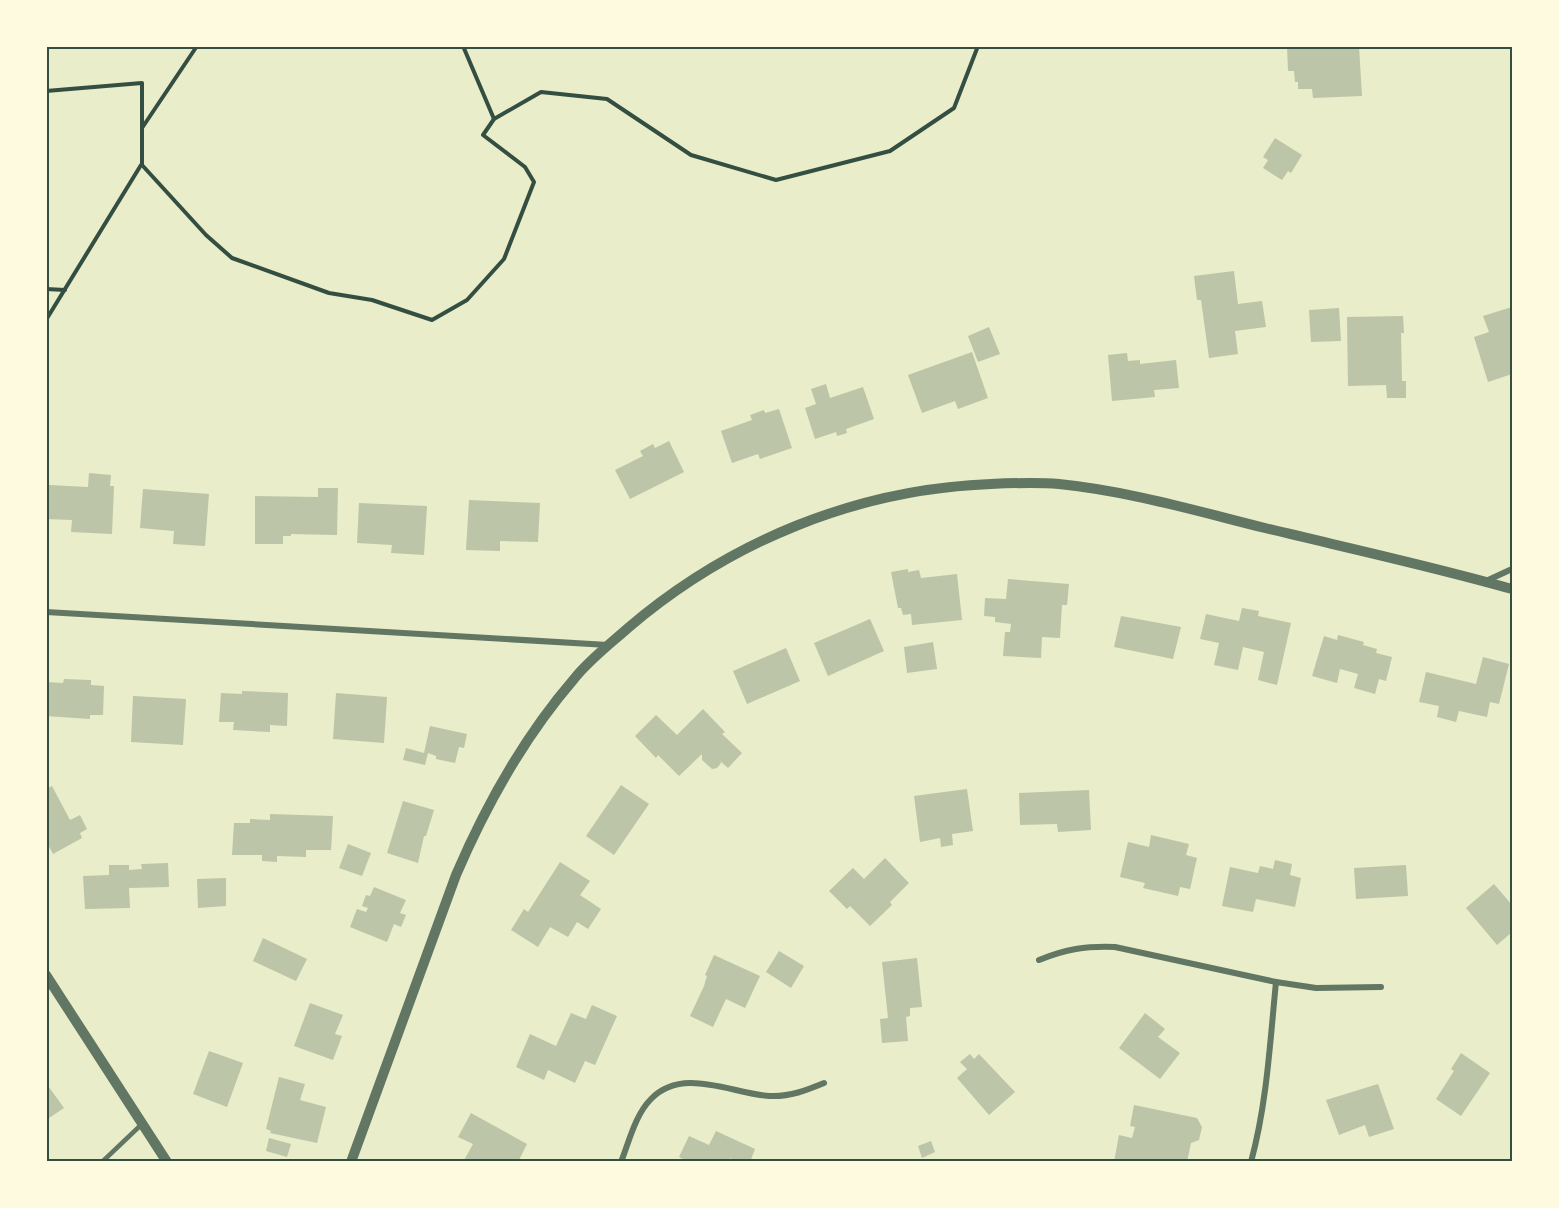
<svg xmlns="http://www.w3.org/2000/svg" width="1559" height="1208" viewBox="0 0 1559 1208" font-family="'Titillium Web',sans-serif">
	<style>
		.building { fill: #bcc5a7 }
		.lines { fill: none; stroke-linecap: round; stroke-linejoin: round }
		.path { stroke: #344e41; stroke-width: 4 }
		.service { stroke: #617663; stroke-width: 4.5 }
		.minor { stroke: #617663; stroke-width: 6 }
		.tertiary { stroke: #617663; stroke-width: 10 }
		.neatline { fill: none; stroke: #344e41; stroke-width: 2 }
	</style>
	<rect width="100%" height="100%" fill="#e9edc9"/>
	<g class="building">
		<path d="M1287,46H1359L1362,96L1313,98L1312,89H1298V82H1295L1294,71H1288Z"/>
		<path d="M1275,138L1302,155L1291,173L1288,171L1282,180L1263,168L1268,160L1263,157Z"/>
		<path d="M1234,271L1238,304L1262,301L1266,327L1235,331L1238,354L1209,358L1201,300H1197L1194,276Z"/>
		<path d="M1512,307V374L1488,382L1474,337L1489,332L1483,316Z"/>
		<path d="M1339,308L1341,341L1311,342L1309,310Z"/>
		<path d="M1403,316L1404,333H1401L1402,381H1406V398H1387L1386,385L1348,386L1347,317Z"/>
		<path d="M989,327L1000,354L978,362L968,336Z"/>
		<path d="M972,352L988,398L958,409L955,401L922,413L908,375Z"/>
		<path d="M1127,353L1128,361L1140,360V364L1176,360L1179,388L1154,390L1155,397L1112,401L1108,355Z"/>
		<path d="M826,384L830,398L863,387L874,419L846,429L847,433L837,436L836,432L815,439L805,408L816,404L811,389Z"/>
		<path d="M779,409L792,448L760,459L758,454L732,463L721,431L752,420L750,415L764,410L765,413Z"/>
		<path d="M669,441L684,472L630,499L615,470L643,456L640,451L653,444L655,448Z"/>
		<path d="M89,473L111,475L110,486H114L112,534L71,532L72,520L46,519L49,485L88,487Z"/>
		<path d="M318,488H338L337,535L291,534V536H283V544H255V496L318,497Z"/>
		<path d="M143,489L209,494L205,546L173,544L174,531L140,528Z"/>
		<path d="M469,500L540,503L538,542L500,541V551L466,550Z"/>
		<path d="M359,503L427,506L424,555L391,553L392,545L357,543Z"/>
		<path d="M908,569V572L919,570L921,578L957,574L962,620L912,625L911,614L903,615L901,608H898L891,572Z"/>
		<path d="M1008,579L1069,584L1067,605H1062L1060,638L1042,637L1041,658L1003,656L1005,632H1010L1011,624L995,622V617L984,616L985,598L1006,599Z"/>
		<path d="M1242,608L1259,611L1258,616L1291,623L1277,685L1258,680L1264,652L1243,647L1238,670L1214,665L1219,643L1200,639L1206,614L1239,621Z"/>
		<path d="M1121,616L1181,627L1173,659L1114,647Z"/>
		<path d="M870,619L884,651L828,676L814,643Z"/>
		<path d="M1338,635L1364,642L1363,645L1377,649L1376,653L1392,657L1386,681L1379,679L1375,694L1354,688L1358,674L1340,669L1337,683L1312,676L1324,636L1337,640Z"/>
		<path d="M933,642L937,669L907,673L904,647Z"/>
		<path d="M786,648L800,681L747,704L733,671Z"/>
		<path d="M1483,657L1509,664L1499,704L1490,702L1487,717L1459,711L1456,722L1437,717L1439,706L1419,702L1426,672L1476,684Z"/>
		<path d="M64,679L91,680V685L104,686L103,715H90V719L46,716V682L63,683Z"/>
		<path d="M242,691L288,693L287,726L270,725V732L233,730L234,722H219L221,693L242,694Z"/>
		<path d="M336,693L387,697L384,743L333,739Z"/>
		<path d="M133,696L186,699L183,745L131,742Z"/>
		<path d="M703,709L725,732L722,734L742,753L728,768L720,761L721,763L717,768L712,769L702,760V754L679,776L658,755L656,758L635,736L656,715L677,735Z"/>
		<path d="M430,726L467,734L464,748L459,747L455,763L436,759V756L428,753L425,765L403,760L406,748L424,753Z"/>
		<path d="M621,785L649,804L614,855L586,836Z"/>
		<path d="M52,786L70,820L80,815L87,829L80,833L82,838L53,854L46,841V789Z"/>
		<path d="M967,789L973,831L952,834L953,845L941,847L940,838L920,842L914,796Z"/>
		<path d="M1089,790L1091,830L1058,832L1057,824L1020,825L1019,793Z"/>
		<path d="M403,801L434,810L426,836H424L418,863L387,853Z"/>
		<path d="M270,814L333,816L331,850H306V857L277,856V862L262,861V855H232L234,823H250V819L270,820Z"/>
		<path d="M1151,835L1189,844L1186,855L1197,858L1190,889L1180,887L1178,896L1143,888L1145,883L1120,877L1128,842L1149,847Z"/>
		<path d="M348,844L371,853L362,876L339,868Z"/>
		<path d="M885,858L909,883L890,902L892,905L870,926L850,906L847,909L829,891L853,868L864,879Z"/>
		<path d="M1275,860L1292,864L1290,875L1301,878L1295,907L1256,899L1253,912L1222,906L1230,867L1258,873L1260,866L1273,869Z"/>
		<path d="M560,862L590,881L580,895L601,909L588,929L577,922L568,937L550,927L538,947L511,930L524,909L528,912Z"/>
		<path d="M168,863L169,887L129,888L130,908L85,909L83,876L109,875V865H129V870L142,869L141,864Z"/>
		<path d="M1406,865L1408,896L1356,899L1354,868Z"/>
		<path d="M226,878V906L198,908L197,879Z"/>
		<path d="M1494,884L1512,905V935L1511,933L1497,945L1466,908Z"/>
		<path d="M374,887L406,900L400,913L406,915L401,927L394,924L387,942L350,927L357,909L366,912L368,908L362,906L366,895L370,896Z"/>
		<path d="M263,938L307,959L296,981L253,961Z"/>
		<path d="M779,951L804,966L791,988L766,972Z"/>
		<path d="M714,955L760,976L745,1008L726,999L713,1027L690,1016L704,986L707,976L705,975Z"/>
		<path d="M917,958L922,1007L910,1008V1016L906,1017L908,1041L882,1043L880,1019L888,1018L882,962Z"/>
		<path d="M310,1003L343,1015L335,1034L342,1036L333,1060L294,1046Z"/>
		<path d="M592,1005L617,1016L595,1065L585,1061L575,1083L548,1070L544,1080L516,1067L530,1034L556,1046L571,1013L586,1019Z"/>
		<path d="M1145,1013L1165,1029L1158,1037L1180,1053L1160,1079L1119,1048Z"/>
		<path d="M209,1051L243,1063L227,1107L193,1094Z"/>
		<path d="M1461,1053L1490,1073L1461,1116L1436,1099L1454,1071L1451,1069Z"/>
		<path d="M970,1054L974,1059L979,1054L1015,1092L989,1115L957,1078L967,1069L960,1062Z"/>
		<path d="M279,1077L305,1084L300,1100L326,1107L317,1143L270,1133L271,1131L266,1129Z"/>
		<path d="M46,1083L64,1108L46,1120Z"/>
		<path d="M1378,1084L1394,1129L1369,1137L1365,1125L1339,1135L1326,1100Z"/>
		<path d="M1134,1105L1197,1118L1202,1127L1199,1140L1191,1143L1187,1162H1114L1119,1135L1132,1138L1135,1127L1130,1126Z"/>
		<path d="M471,1113L527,1144L518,1162H463L473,1144L458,1137Z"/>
		<path d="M716,1131L755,1149L750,1162H737L730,1158L728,1162H689L679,1157L689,1136L709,1145Z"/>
		<path d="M269,1138L291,1144L287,1157L266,1151Z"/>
		<path d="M931,1141L935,1152L922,1158L918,1146Z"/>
	</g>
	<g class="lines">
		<g class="path">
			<path d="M463,46L494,119"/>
			<path d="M46,91L142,83V165L206,235L232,258L329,293L372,300L432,320L467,300L504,259L534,182L525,167L483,135L494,119L541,92L607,99L691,155L776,180L890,151L954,108L978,46"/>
			<path d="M142,128L197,46"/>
			<path d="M46,289L65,290"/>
			<path d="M46,320L141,165"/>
		</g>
		<path class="service" d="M102,1162L142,1124"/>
		<g class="minor">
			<path d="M1486,581L1512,569"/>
			<path d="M46,612L608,645"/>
			<path d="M1039,960C1066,949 1085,946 1115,947L1276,982L1316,988L1381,987"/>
			<path d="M621,1162C629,1142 635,1115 651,1099C683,1066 732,1094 770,1096C790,1097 807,1090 824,1083"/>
			<path d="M1251,1162C1267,1103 1270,1042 1276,982"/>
		</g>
		<g class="tertiary">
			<path d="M46,975L167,1162"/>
			<path d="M351,1162L456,875C486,805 524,737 574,679C589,660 610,644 628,628C730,541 857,489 991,484C1013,483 1036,482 1059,484C1129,491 1197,511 1265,528C1348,548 1431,566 1512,589"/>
		</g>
	</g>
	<rect width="1559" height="1208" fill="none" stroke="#fefae0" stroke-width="96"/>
	<rect x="48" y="48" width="1463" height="1112" class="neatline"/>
</svg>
